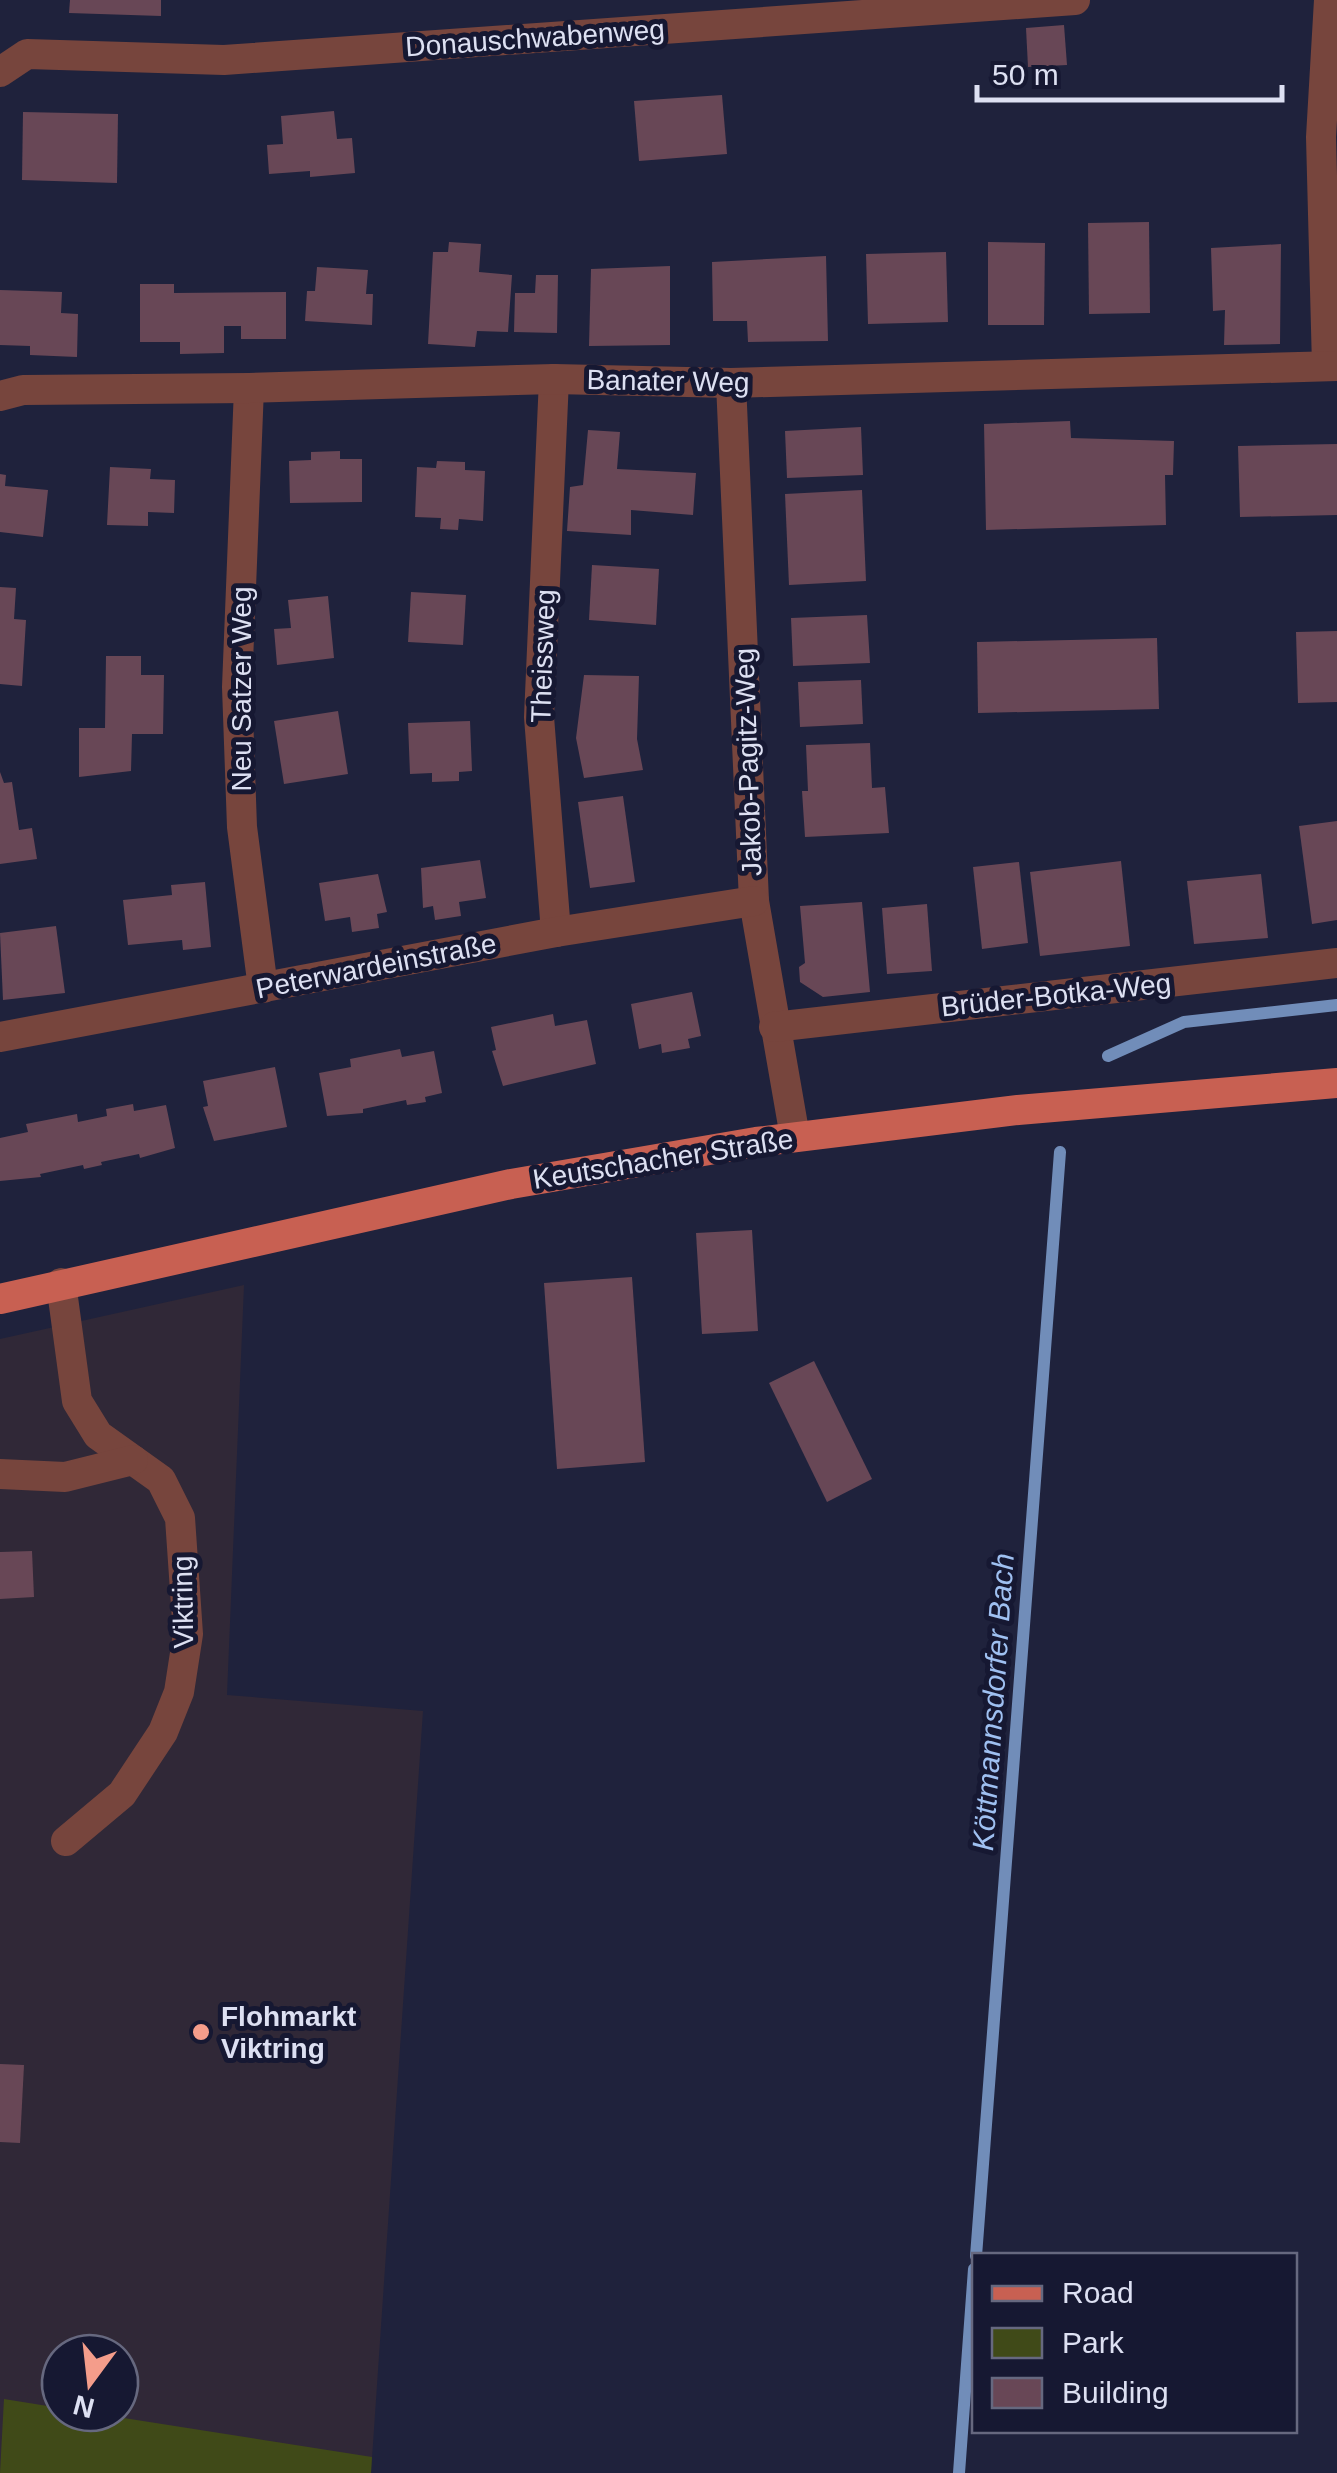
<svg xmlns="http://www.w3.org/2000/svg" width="1337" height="2473" viewBox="0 0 1337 2473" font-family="Helvetica,sans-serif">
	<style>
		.commercial { fill: #302837; fill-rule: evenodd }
		.green { fill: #404a18 }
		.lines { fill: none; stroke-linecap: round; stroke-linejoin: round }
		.stream { stroke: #718db9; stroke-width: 12 }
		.building { fill: #684756 }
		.minor { stroke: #77453d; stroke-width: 30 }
		.major { stroke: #c86052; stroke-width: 30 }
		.poi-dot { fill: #f49d8b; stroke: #161832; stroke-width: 4 }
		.labels { text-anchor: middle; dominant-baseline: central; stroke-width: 10; stroke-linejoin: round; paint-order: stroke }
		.street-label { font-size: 28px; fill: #dde0f2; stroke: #161832 }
		.poi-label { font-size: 28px; font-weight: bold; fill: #dde0f2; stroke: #161832; text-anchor: start }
		.water-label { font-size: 30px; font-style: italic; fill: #9fc0f1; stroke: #161832 }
	</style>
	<rect width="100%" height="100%" fill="#1f223c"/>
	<path class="commercial" d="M244,1285L227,1695L423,1711L371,2473H0V1339ZM60,2353H120V2413H60Z"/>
	<path class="green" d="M4,2399L60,2408V2413H92L372,2457L371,2473H0Z"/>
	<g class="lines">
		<g class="stream">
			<path d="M1108,1056L1184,1022L1337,1005"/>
			<path d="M976,2256L1060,1152"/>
			<path d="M959,2473L974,2269"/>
		</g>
	</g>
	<g class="building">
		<path d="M70,0H161V16L69,13Z"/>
		<path d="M1064,25L1067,65L1028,67L1026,28Z"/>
		<path d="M722,95L727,154L639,161L634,101Z"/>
		<path d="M334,111L337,139L352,138L355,173L310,177V171L269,174L267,145L283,144L281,116Z"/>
		<path d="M23,112L118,114L117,183L22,180Z"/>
		<path d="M1149,222L1150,313L1089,314L1088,223Z"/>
		<path d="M449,242L481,244L479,272L512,275L508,332L477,331L475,347L428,344L433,252H448Z"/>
		<path d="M988,242L1045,243L1044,325H988Z"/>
		<path d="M1281,244L1280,344L1224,345L1225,310L1213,311L1211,248Z"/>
		<path d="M946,252L948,322L868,324L866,254Z"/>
		<path d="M826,256L828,341L748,342L747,321H713L712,262Z"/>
		<path d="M670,266V345L589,346L591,269Z"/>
		<path d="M317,267L368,270L366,294H373L372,325L305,321L307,291H315Z"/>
		<path d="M536,275H558L557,333L514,332L515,293H535Z"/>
		<path d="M140,284H174V293L286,292V339H241V326H224V353L180,354V342H140Z"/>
		<path d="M0,290L62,292L61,313L78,314L77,357L30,355V346L0,345Z"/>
		<path d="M1070,421L1071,438L1174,441L1173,475H1165L1166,525L986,530L984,424Z"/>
		<path d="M861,427L863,475L787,478L785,431Z"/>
		<path d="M588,430L620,432L617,469L696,473L693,515L631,510V535L567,531L570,487L583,485Z"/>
		<path d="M1337,444V515L1240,517L1238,446Z"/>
		<path d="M340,451V459H362V502L290,503L289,461L311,460V452Z"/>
		<path d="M437,461L465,462V470L485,471L483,521L459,519L458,530L440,529L441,518L415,517L417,467L436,468Z"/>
		<path d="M110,467L151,469L150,479L175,480L174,513L148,512V526L107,525Z"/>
		<path d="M0,474L6,475L5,486L48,490L43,537L0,532Z"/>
		<path d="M862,490L866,581L789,585L785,494Z"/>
		<path d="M592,565L659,569L656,625L589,620Z"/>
		<path d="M0,587L16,588L14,619L26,620L22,686L0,684Z"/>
		<path d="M411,592L466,595L463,645L408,642Z"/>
		<path d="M328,596L334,658L277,665L274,629L291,628L288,600Z"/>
		<path d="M867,615L870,663L793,666L791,618Z"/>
		<path d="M1337,631V702L1298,703L1296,632Z"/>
		<path d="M1157,638L1159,709L978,713L977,642Z"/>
		<path d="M106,656H141V675H164L163,734H132L131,771L79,777V728H105Z"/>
		<path d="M584,675L639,676L637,739L643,770L584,778L576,738Z"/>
		<path d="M861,680L863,724L800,727L798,682Z"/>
		<path d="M338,711L348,774L284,784L274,721Z"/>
		<path d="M470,721L472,771L459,772V781L432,782V773L410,774L408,723Z"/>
		<path d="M870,743L872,788L885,787L889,833L805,837L802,791H808L806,745Z"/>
		<path d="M0,772L4,783L12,782L19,830L32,828L37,859L0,864Z"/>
		<path d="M623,796L635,882L590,888L578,802Z"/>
		<path d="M1337,821V920L1312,924L1299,826Z"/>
		<path d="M480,860L486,898L459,902L461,916L435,920L433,906L423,908L421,868Z"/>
		<path d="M1121,861L1130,946L1040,956L1030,872Z"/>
		<path d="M1019,862L1028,943L982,949L973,867Z"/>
		<path d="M378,874L387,912L377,914L379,928L352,932L350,917L325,921L319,883Z"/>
		<path d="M1261,874L1268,938L1194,944L1187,881Z"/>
		<path d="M205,882L211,947L183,950L182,940L128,945L123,900L172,895L171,885Z"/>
		<path d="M862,902L870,992L823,997L800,982L799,967L805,963L800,906Z"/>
		<path d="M927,904L932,971L887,974L882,908Z"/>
		<path d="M56,926L65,993L3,1000L0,933Z"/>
		<path d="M692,992L701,1036L688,1039L690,1048L662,1053L661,1044L639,1049L631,1004Z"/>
		<path d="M553,1014L555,1026L587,1020L596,1064L503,1086L492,1051L496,1050L491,1027Z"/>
		<path d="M400,1049L402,1057L434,1051L442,1093L425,1097L426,1102L407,1105L406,1100L363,1109V1113L327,1116L319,1073L351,1067L350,1059Z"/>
		<path d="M275,1067L287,1127L214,1141L203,1107L208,1106L203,1081Z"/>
		<path d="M133,1104L134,1111L166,1105L175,1148L140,1158L139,1154L101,1162L102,1165L84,1169L83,1165L40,1174L41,1177L0,1181V1138L28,1132L26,1124L77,1114L78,1122L107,1116L106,1109Z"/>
		<path d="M752,1230L758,1331L702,1334L696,1233Z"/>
		<path d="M632,1277L645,1462L557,1469L544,1283Z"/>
		<path d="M814,1361L872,1479L827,1502L769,1383Z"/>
		<path d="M32,1551L34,1597L0,1599V1552Z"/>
		<path d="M0,2064L24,2065L20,2143L0,2142Z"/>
	</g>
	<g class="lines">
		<g class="minor">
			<path d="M0,72L27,54L224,60L1075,0"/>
			<path d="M1327,366L1321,137L1329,0"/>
			<path d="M554,379L539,717L556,932"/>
			<path d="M731,383L754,901L795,1137"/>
			<path d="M249,388L237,687L242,827L263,988"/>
			<path d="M0,396L23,390L249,388L554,379L731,383L1337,366"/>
			<path d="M774,1027L1337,963"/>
			<path d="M0,1037L556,932L754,901"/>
			<path d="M61,1283L77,1401L98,1435L161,1480L180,1518L188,1634L179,1692L163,1732L122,1794L66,1841"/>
			<path d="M0,1474L65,1477L133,1460"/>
		</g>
		<path class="major" d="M0,1299L511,1184L756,1142L1018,1110L1337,1083"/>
	</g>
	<circle class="poi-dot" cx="201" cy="2032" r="10"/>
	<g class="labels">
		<g class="street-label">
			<text transform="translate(535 38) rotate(-4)">Donauschwabenweg</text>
			<text transform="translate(668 381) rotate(1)">Banater Weg</text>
			<text transform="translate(543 656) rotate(-88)">Theissweg</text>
			<text transform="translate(241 689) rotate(-90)">Neu Satzer Weg</text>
			<text transform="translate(748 762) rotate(-92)">Jakob-Pagitz-Weg</text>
			<text transform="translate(376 966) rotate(-11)">Peterwardeinstraße</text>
			<text transform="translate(1056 995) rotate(-6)">Brüder-Botka-Weg</text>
			<text transform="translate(663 1159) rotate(-9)">Keutschacher Straße</text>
			<text transform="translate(183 1602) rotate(-91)">Viktring</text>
		</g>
		<g class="poi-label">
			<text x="221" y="2016">Flohmarkt<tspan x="221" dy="32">Viktring</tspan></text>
		</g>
		<g class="water-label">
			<text transform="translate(993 1702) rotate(-86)">Köttmannsdorfer Bach</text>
		</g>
	</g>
	<rect x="972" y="2253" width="325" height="180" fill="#161832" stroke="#66687f" stroke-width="2.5"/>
	<rect x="992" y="2286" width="50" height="15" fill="#c86052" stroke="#66687f" stroke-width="2.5"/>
	<text x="1062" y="2303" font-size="30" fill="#dde0f2">Road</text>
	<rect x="992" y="2328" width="50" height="30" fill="#404a18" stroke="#66687f" stroke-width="2.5"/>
	<text x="1062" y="2353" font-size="30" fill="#dde0f2">Park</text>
	<rect x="992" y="2378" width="50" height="30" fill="#684756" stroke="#66687f" stroke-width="2.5"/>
	<text x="1062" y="2403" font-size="30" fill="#dde0f2">Building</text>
	<g transform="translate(90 2383) rotate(195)"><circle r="48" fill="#161832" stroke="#66687f" stroke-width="2.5"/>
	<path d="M0-8L18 38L0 25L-18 38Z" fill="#f49d8b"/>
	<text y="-15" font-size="28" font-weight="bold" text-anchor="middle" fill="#dde0f2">N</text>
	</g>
	<path d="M977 85v15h305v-15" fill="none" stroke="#dde0f2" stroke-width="5"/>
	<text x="992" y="85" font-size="30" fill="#dde0f2" stroke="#161832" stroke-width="8" paint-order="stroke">50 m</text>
</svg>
